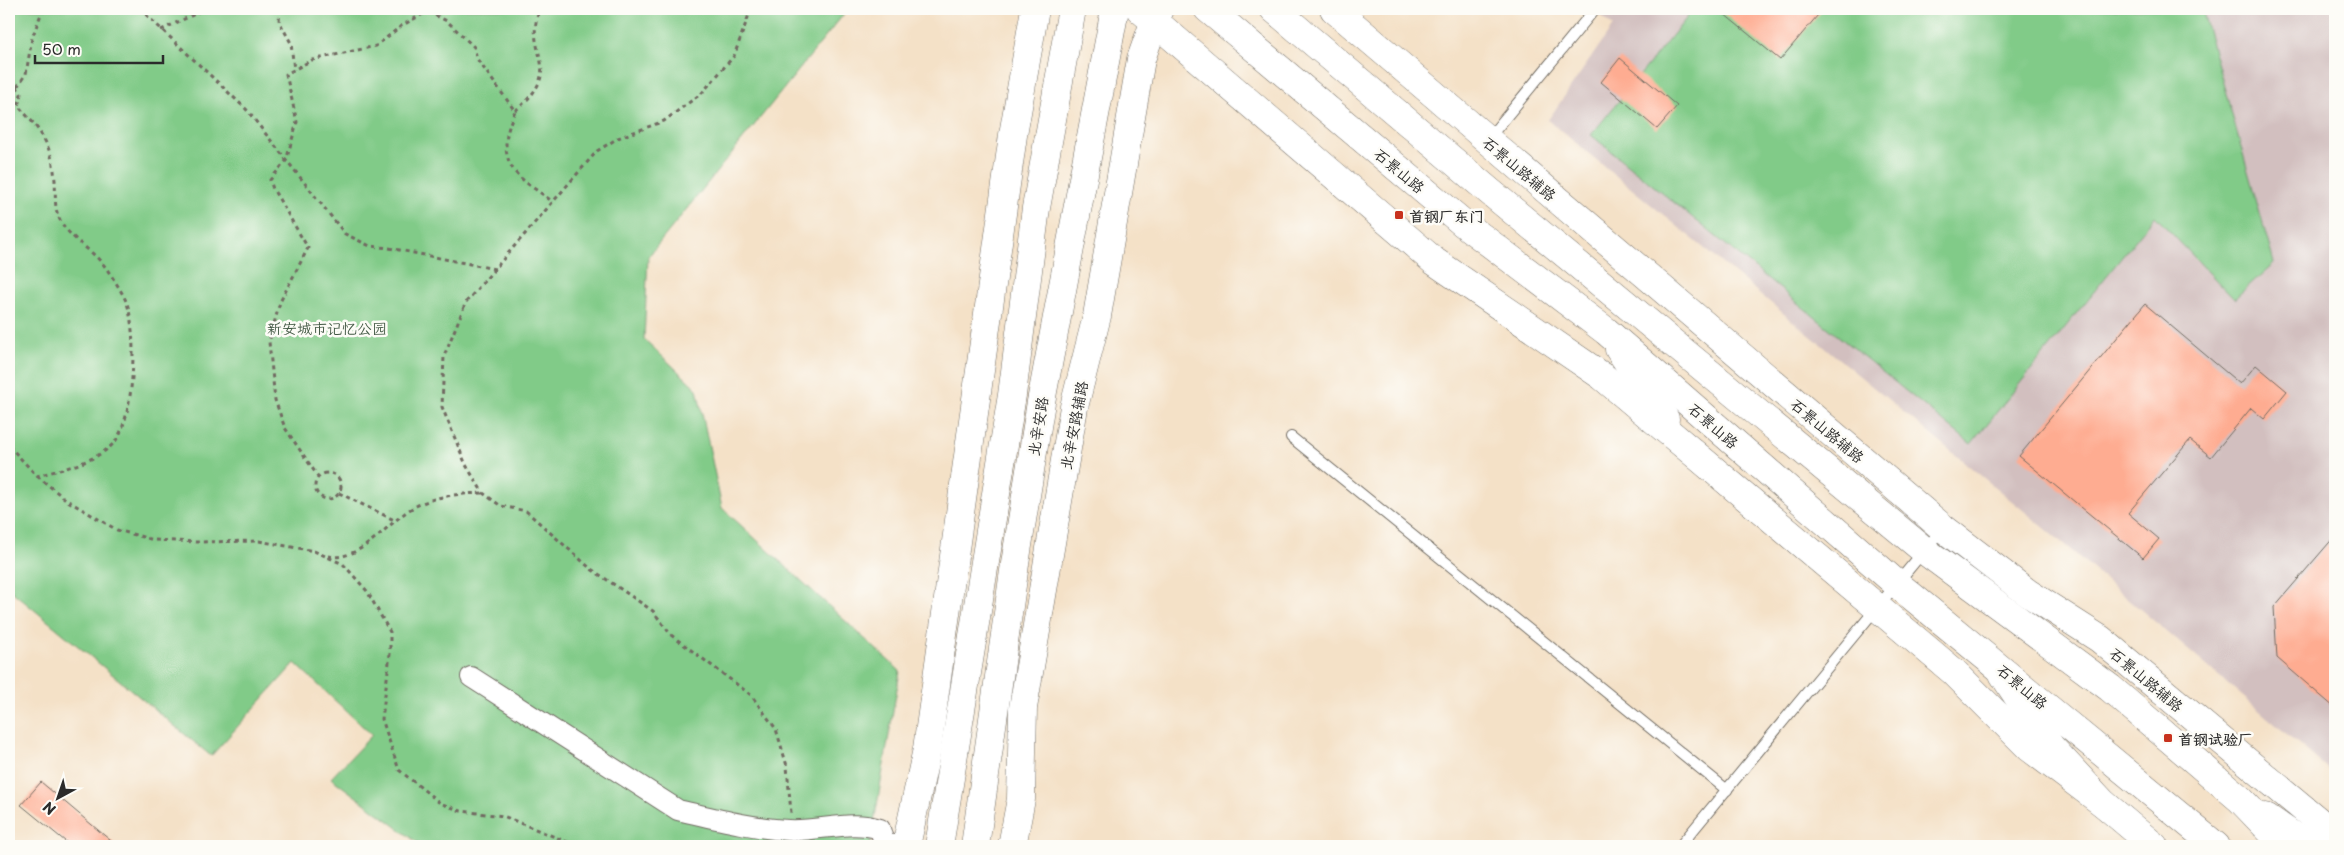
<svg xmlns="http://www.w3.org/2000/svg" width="2344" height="855" viewBox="0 0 2344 855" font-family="'Playpen Sans','LXGW WenKai TC',sans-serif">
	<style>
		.industrial { fill: #d2bfbf }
		.green { fill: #81cb88; stroke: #567b5a }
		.building { fill: #feac91 }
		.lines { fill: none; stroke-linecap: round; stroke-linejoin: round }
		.lane-casing { stroke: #716b62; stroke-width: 12 }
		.street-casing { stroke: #716b62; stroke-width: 22 }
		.secondary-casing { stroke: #716b62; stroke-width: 29 }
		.primary-casing { stroke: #716b62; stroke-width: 29 }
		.path { stroke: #716b62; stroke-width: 3; stroke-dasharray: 4 4; stroke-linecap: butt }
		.lane { stroke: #fff; stroke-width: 10 }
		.street { stroke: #fff; stroke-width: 20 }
		.secondary { stroke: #fff; stroke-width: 28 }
		.primary { stroke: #fff; stroke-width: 28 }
		.poi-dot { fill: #c8321e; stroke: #fdfcf7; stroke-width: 2 }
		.labels { text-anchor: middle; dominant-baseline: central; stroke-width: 5; stroke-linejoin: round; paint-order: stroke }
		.street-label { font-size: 15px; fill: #2b2b2b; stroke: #fdfcf7 }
		.poi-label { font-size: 15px; font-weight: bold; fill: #2b2b2b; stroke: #fdfcf7; text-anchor: start }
		.park-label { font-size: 15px; fill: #455b47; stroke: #fdfcf7 }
	</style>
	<rect width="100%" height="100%" fill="#fdfcf7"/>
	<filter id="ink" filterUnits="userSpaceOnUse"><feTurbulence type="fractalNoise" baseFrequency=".02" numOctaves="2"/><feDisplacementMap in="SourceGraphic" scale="10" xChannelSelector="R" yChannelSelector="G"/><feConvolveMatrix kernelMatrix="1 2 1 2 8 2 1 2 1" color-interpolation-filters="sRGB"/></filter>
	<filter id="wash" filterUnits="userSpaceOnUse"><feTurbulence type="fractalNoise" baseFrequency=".0096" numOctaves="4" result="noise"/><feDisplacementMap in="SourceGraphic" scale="20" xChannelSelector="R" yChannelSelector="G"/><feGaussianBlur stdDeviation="1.12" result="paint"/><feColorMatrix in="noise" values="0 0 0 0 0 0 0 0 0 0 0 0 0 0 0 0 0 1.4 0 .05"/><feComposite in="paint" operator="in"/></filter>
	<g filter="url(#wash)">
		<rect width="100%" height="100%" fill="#f4e1c7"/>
		<path class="industrial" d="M1592,9H2335V775L2052,534L1548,120L1613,26Z"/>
		<g class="green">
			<path d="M9,9H848L648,257L644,339L697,389L722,508L900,671L870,846H422L331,778L372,735L295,663L211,756L9,589Z"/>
			<path d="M1694,9H2202L2274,263L2234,299L2155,216L1971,444L1591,135Z"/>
		</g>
		<g id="blocks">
			<g class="building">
				<path d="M1718,9H1823L1780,60Z"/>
				<path d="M1620,58L1677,106L1657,129L1601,82Z"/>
				<path d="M2145,304L2240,384L2256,365L2287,391L2264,419L2251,408L2211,457L2190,440L2128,513L2159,539L2143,558L2019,456Z"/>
				<path d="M2335,536V708L2277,658L2274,607Z"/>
				<path d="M41,782L117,846H71L21,805Z"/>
			</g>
		</g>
	</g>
	<g filter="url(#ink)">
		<use href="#blocks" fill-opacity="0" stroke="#716b62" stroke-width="1"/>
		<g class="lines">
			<defs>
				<g id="lane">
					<path d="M1488,139L1595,9"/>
					<path d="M1291,437L1727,790"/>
					<path d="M1680,846L1942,529"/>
				</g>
				<path id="street" d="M471,677L678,810C713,818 751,828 788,830C819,832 850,819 880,829L884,843L896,846"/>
				<g id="secondary">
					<path d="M1140,9L1434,261L1602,376L1954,672L2030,748L2103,803"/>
					<path d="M1334,9L1943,528L2028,593L2100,639L2335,835"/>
					<path d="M1619,349L1665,419"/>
					<path d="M2003,674L2050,746L2103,803L2154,846"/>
					<path d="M2266,817L2308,846"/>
					<path d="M906,846L927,749L1013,135L1035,9"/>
					<path d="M1012,846L1021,799L1023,708L1074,407L1097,316L1141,59L1159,9"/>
				</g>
				<g id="primary">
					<path d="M1208,9L1463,223L1606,331L1897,584L2216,846"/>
					<path d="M1274,9L1489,191L1925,551L2110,688L2240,799L2285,846"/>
					<path d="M939,846L1012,395L1036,208L1072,9"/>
					<path d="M975,846L1015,564L1041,402L1115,9"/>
				</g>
			</defs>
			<use href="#lane" class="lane-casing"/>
			<use href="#street" class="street-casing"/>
			<use href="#secondary" class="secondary-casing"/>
			<use href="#primary" class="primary-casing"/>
			<g class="path">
				<path d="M140,9L246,109L345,234L370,246L389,248L495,269"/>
				<path d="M280,9L279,21L291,43L294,70"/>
				<path d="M751,9L734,56L702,93L664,121L618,138L597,151L466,302L444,356L442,407L466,465L483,493L501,506L526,511L591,569L653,611L671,635L751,695L776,729L787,766L791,813"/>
				<path d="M428,12L447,21L474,47L477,59L515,111C506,131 500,154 516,173C523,182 543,194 553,202"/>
				<path d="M161,30L197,13L201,9"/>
				<path d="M9,83L17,87L21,94L18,106L9,111"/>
				<path d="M17,87L26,74L32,38L43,9"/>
				<path d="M515,111C569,66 521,55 540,9"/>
				<path d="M9,446L37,476C62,469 94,463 113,444C135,421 138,329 126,301C121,290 113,278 106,268C93,249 66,238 58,215C54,206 56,191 55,181C53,147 41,130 18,106"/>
				<circle cx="328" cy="486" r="13"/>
				<path d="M37,476L68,501L117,530L154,540L196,542L259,541L314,551L343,564L367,591L390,632V654L382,719L399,770L440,803L461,811L503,816L577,846"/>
				<path d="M319,478L285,428L275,400L269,342L280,302L308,248L273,189L270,180L286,161L297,122L286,74L312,60L376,46L401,26L432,9"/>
				<path d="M339,493L396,521"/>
				<path d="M328,556C361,563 390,519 416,506C438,495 459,494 483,493"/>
			</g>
			<use href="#lane" class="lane"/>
			<use href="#street" class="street"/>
			<use href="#secondary" class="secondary"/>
			<use href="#primary" class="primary"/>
		</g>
	</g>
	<g class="poi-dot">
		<rect x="1394" y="210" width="10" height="10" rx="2.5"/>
		<rect x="2163" y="733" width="10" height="10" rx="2.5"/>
	</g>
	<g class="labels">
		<g class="street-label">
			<text transform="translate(1520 168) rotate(40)">石景山路辅路</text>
			<text transform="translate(1400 170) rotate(40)">石景山路</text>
			<text transform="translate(1073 425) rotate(-79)">北辛安路辅路</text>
			<text transform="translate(1714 425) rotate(41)">石景山路</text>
			<text transform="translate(1037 426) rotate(-81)">北辛安路</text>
			<text transform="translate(1828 430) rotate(40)">石景山路辅路</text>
			<text transform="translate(2147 679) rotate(40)">石景山路辅路</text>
			<text transform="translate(2023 686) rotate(40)">石景山路</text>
		</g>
		<g class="poi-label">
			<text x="1409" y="215">首钢厂东门</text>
			<text x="2178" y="738">首钢试验厂</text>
		</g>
		<g class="park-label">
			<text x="327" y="327">新安城市记忆公园</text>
		</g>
	</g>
	<rect width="2344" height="855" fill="none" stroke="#fdfcf7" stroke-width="30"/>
	<g transform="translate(58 798) rotate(220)" stroke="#fdfcf7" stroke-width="4" paint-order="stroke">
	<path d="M0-4L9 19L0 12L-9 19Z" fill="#2b2b2b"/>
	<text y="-8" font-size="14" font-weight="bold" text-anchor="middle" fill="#2b2b2b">N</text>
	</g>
	<path d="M35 55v8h128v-8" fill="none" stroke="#2b2b2b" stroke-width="2.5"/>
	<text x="42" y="55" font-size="15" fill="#2b2b2b" stroke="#fdfcf7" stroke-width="4" paint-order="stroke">50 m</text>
</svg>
